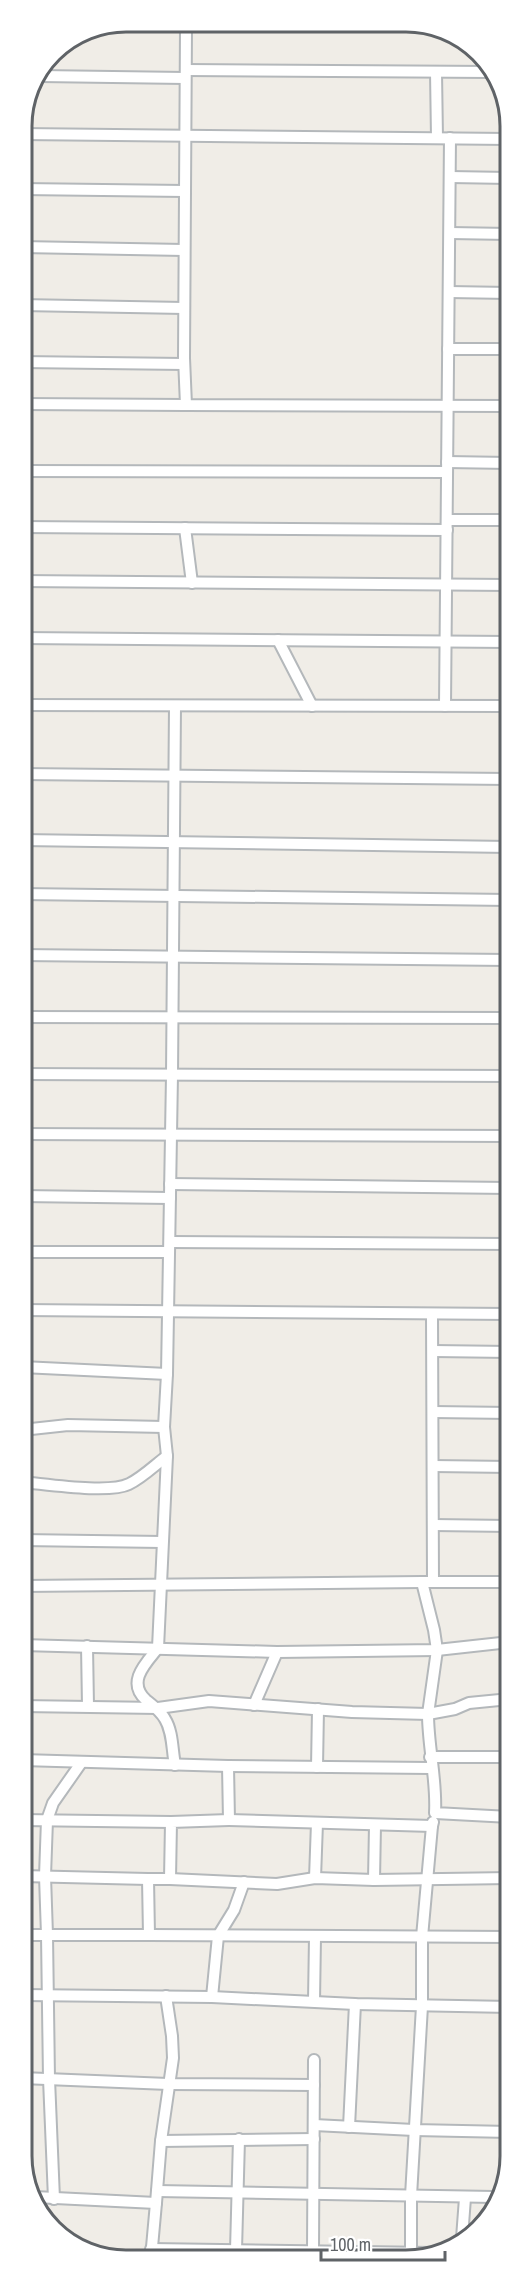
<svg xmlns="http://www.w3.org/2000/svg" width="531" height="2281" viewBox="0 0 531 2281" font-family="'Archivo Narrow',sans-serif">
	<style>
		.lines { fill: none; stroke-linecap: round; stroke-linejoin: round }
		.minor-casing { stroke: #b4b8bb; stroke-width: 14 }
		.minor { stroke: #fff; stroke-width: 10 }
		.rim { fill: none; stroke: #5f6367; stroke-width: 3 }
	</style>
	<rect width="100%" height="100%" fill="#f0ede7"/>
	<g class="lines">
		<defs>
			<g id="minor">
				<path d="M186,28L184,358L186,405L509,406"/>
				<path d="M186,70L491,72"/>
				<path d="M436,72L437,138"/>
				<path d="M40,76L185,78"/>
				<path d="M21,134L509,139"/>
				<path d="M450,177L509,178"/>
				<path d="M21,189L185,191"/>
				<path d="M450,233L509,234"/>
				<path d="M21,247L184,250"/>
				<path d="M449,292L509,293"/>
				<path d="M21,305L184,308"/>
				<path d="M448,349H509"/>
				<path d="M21,362L184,364"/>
				<path d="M21,404L186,405"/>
				<path d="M447,462L509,463"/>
				<path d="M21,471L447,472"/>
				<path d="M447,520H509"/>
				<path d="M21,527L447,530"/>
				<path d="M185,528L192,583"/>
				<path d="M21,581L509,585"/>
				<path d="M21,638L509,642"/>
				<path d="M278,640L312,706"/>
				<path d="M21,705L509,706"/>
				<path d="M445,706L450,138"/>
				<path d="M21,774L509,779"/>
				<path d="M21,840L509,847"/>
				<path d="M21,894L509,900"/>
				<path d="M21,955L509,960"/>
				<path d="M21,1017L509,1018"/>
				<path d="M22,1074L509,1076"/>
				<path d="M22,1134L509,1136"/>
				<path d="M170,1184L509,1188"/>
				<path d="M22,1196L170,1198"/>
				<path d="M170,1242L510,1244"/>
				<path d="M22,1252H169"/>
				<path d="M22,1310L510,1314"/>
				<path d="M432,1315L433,1582"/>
				<path d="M433,1351L510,1352"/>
				<path d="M22,1367L167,1374"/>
				<path d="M433,1412L510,1413"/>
				<path d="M22,1430L68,1425L164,1427"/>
				<path d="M433,1466L510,1467"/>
				<path d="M22,1482C46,1484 109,1494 129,1484C142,1478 155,1465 167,1456"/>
				<path d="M433,1525L510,1526"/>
				<path d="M22,1540L162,1542"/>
				<path d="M22,1586L422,1582"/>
				<path d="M22,1645L277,1652"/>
				<path d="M87,1646L88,1706"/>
				<path d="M510,1699L469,1703L455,1709L428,1714C428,1747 437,1780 435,1813L510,1817"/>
				<path d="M254,1705L277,1652L437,1650L510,1642"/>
				<path d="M22,1706L158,1708L209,1701L352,1712L428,1714L437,1650L434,1630L422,1582H510"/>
				<path d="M430,1757H510"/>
				<path d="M22,1760L228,1766L431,1768"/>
				<path d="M175,1765C172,1750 173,1732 165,1719C160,1710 153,1706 146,1700C126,1682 146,1663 158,1648L167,1456L164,1427L167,1374L172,1075L175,706"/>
				<path d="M317,1767L318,1709"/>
				<path d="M22,1820L171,1822"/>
				<path d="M229,1820L432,1826L433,1822"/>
				<path d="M22,1876L148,1879"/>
				<path d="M315,1878L317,1823"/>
				<path d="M170,1879L277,1884L315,1878L374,1880L510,1878"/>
				<path d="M374,1880L375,1825"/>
				<path d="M22,1935H47L45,1876L47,1820L53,1803L81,1763"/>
				<path d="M149,1935L510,1937"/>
				<path d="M22,1995L212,1997L355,2004L510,2007"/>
				<path d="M212,1997L218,1936L234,1910L244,1882"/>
				<path d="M314,2001L315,1937"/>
				<path d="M22,2078L168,2084L314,2085"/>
				<path d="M314,2125L414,2130L510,2132"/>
				<path d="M349,2127L355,2004"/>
				<path d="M161,2141L314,2139"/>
				<path d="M157,2191L494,2197"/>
				<path d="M35,2197L156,2203L151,2258"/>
				<path d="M54,2199L49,2079L47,1935H149L148,1879H170L171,1822L229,1820L228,1766"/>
				<path d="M156,2203L161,2141L173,2058L172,2036L166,1996"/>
				<path d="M462,2238L465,2198"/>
				<path d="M151,2249L432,2253"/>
				<path d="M236,2250L239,2139"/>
				<path d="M313,2251L314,2060"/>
				<path d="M103,2257L151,2258"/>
				<path d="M411,2259V2196L422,2006V1937L432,1826"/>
			</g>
		</defs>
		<use href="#minor" class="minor-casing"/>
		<use href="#minor" class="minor"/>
	</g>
	<path d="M0 0H531V2281H0ZM126 32H406A94 94 0 0 1 500 126V2156A94 94 0 0 1 406 2250H126A94 94 0 0 1 32 2156V126A94 94 0 0 1 126 32Z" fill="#fff" fill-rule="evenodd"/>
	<path class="rim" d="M126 32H406A94 94 0 0 1 500 126V2156A94 94 0 0 1 406 2250H126A94 94 0 0 1 32 2156V126A94 94 0 0 1 126 32Z"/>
	<path d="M321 2251v9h124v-9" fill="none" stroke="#5f6367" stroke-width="3"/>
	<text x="330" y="2251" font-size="18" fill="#5f6367" stroke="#ffffff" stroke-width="4.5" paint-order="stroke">100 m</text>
</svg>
